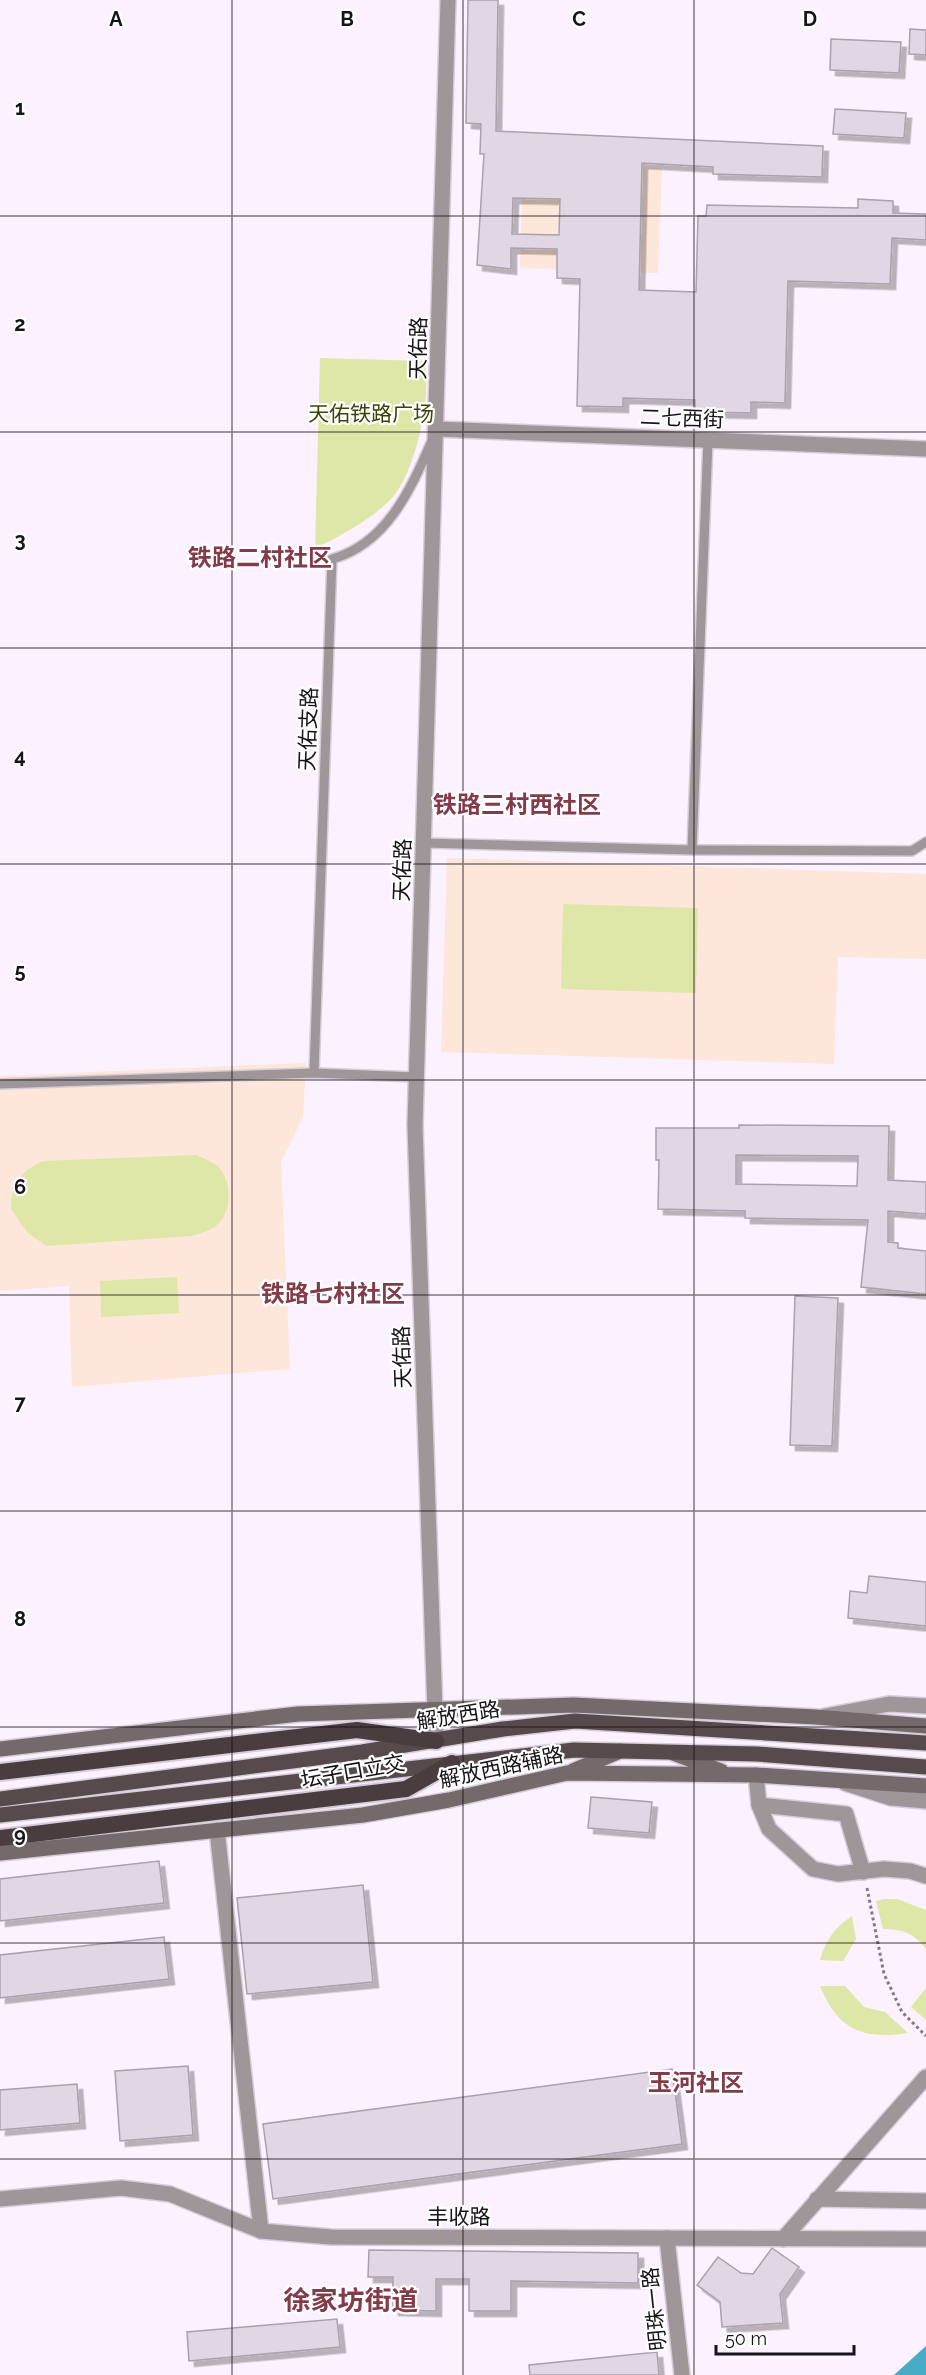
<svg xmlns="http://www.w3.org/2000/svg" width="926" height="2375" viewBox="0 0 926 2375" font-family="Raleway,'Noto Sans SC',sans-serif">
	<style>
		.education { fill: #fde6da }
		.green { fill: #dee7a8 }
		.water { fill: #46abc5 }
		.building { fill: #e1d6e4; stroke: #aba0ad; stroke-width: 1.5; fill-rule: evenodd; filter: url(#shadow) }
		.lines { fill: none; stroke-linecap: round; stroke-linejoin: round }
		.service-casing { stroke: #d7cdd9; stroke-width: 12 }
		.minor-casing { stroke: #d7cdd9; stroke-width: 18 }
		.tertiary-casing { stroke: #d7cdd9; stroke-width: 18 }
		.secondary-casing { stroke: #d7cdd9; stroke-width: 18 }
		.primary-casing { stroke: #d7cdd9; stroke-width: 18 }
		.trunk-casing { stroke: #d7cdd9; stroke-width: 20 }
		.path { stroke: #827b83; stroke-width: 3; stroke-dasharray: 3 3; stroke-linecap: butt }
		.service { stroke: #9e9698; stroke-width: 9 }
		.minor { stroke: #9e9698; stroke-width: 15 }
		.tertiary { stroke: #9e9698; stroke-width: 15 }
		.secondary { stroke: #74696b; stroke-width: 15 }
		.primary { stroke: #574a4d; stroke-width: 15 }
		.trunk { stroke: #4a3d40; stroke-width: 16 }
		.grid { fill: none; stroke: #171318; stroke-width: 1.5; stroke-opacity: 0.55 }
		.labels { text-anchor: middle; dominant-baseline: central; stroke-width: 4.5; stroke-linejoin: round; paint-order: stroke }
		.street-label { font-size: 21px; fill: #171318; stroke: #fff }
		.park-label { font-size: 21px; fill: #3d4205; stroke: #fff }
		.quarter-label { font-size: 24px; font-weight: bold; fill: #833b4a; stroke: #fff }
		.district-label { font-size: 27px; font-weight: bold; fill: #833b4a; stroke: #fff }
		.grid-label { font-size: 20px; text-anchor: middle; font-weight: bold; fill: #171318; stroke: #fff; stroke-width: 4.5; stroke-linejoin: round; paint-order: stroke }
	</style>
	<defs>
		<filter id="shadow"><feDropShadow dx="5.5" dy="5.5" stdDeviation="0" flood-color="#0004"/></filter>
	</defs>
	<rect width="100%" height="100%" fill="#fcf1fe"/>
	<g class="education">
		<path d="M523,163L662,168L658,273L520,268Z"/>
		<path d="M447,858L926,874V959L838,957L834,1064L441,1052Z"/>
		<path d="M306,1063L303,1117L281,1162L290,1369L72,1387L69,1286L0,1291V1076Z"/>
	</g>
	<g class="green">
		<path d="M320,358L424,361C433,394 415,473 392,498C370,521 342,534 315,549Z"/>
		<path d="M563,904L698,908L696,993L561,989Z"/>
		<path d="M196,1155C203,1158 211,1161 217,1166C231,1178 233,1207 220,1222C213,1230 202,1233 191,1236L46,1246L27,1232L11,1209C10,1186 22,1169 44,1161Z"/>
		<path d="M177,1277L179,1313L101,1317L100,1281Z"/>
		<path d="M884,1899H897L926,1910V1949C914,1933 902,1929 883,1929L876,1901Z"/>
		<path d="M852,1916L856,1939L843,1961L820,1960C826,1940 834,1928 852,1916Z"/>
		<path d="M820,1986H845L864,2007L885,2012L908,2033C863,2040 838,2030 820,1986Z"/>
		<path d="M926,1988V2020L911,2007Z"/>
	</g>
	<path class="water" d="M926,2346V2375H894Z"/>
	<g class="building">
		<path d="M468,0H498L496,131L823,146L822,177L713,174V167L642,163L639,290L696,292L698,216H706L707,205L858,208V199L893,201V213L926,214V240L892,238L890,284L788,281L785,403L751,402V413L695,412V400L623,398V407L577,406L580,279L557,278V249L511,248V269L477,265L484,154H480L481,124L466,123ZM513,198L560,199L559,235L512,234Z"/>
		<path d="M910,29L926,30V55L909,54Z"/>
		<path d="M831,39L901,42L899,73L830,70Z"/>
		<path d="M835,109L906,113L904,138L833,134Z"/>
		<path d="M739,1125L889,1126L888,1180L926,1182V1214L888,1211V1242L898,1243V1248L926,1251V1294L861,1287L868,1220L745,1218V1211L658,1209L659,1160H656V1128H739ZM736,1155L858,1156L857,1186L736,1184Z"/>
		<path d="M795,1296L838,1298L832,1446L790,1445Z"/>
		<path d="M869,1576L926,1582V1626L848,1618L850,1591L867,1593Z"/>
		<path d="M591,1797L652,1802L649,1833L588,1828Z"/>
		<path d="M159,1861L164,1903L0,1921V1879Z"/>
		<path d="M363,1885L373,1982L247,1994L237,1898Z"/>
		<path d="M164,1937L169,1979L0,1998V1955Z"/>
		<path d="M188,2066L193,2135L120,2141L115,2071Z"/>
		<path d="M672,2069L682,2144L273,2199L263,2124Z"/>
		<path d="M77,2084L80,2123L0,2130V2090Z"/>
		<path d="M772,2248L799,2267L780,2294L783,2323L722,2327L720,2302L697,2285L718,2257L741,2273L753,2274Z"/>
		<path d="M369,2250L638,2253V2283L511,2281V2311H469V2279H436V2311L393,2310V2277H368Z"/>
		<path d="M337,2319L340,2347L189,2361L187,2332Z"/>
		<path d="M657,2352L659,2375H530L529,2365Z"/>
	</g>
	<g class="lines">
		<defs>
			<g id="service">
				<path d="M424,843L692,850L912,851L926,842"/>
				<path d="M692,850L708,440"/>
				<path d="M314,1073L332,559C386,544 410,491 431,443"/>
				<path d="M0,1084L314,1073L416,1077"/>
			</g>
			<g id="minor">
				<path d="M437,429L926,449"/>
				<path d="M756,1775L759,1805L769,1829L813,1869L838,1874L884,1869L910,1871L926,1876"/>
				<path d="M759,1805L846,1814L863,1872"/>
				<path d="M217,1830L261,2231"/>
				<path d="M0,2199L121,2188L170,2194L261,2231L331,2237L926,2239"/>
				<path d="M817,2199L926,2201"/>
				<path d="M667,2238L682,2375"/>
				<path d="M783,2239L926,2077"/>
			</g>
			<g id="tertiary">
				<path d="M825,1716L889,1704L926,1706"/>
				<path d="M436,1741L415,1125L448,0"/>
				<path d="M845,1783L891,1798L926,1801"/>
			</g>
			<g id="secondary">
				<path d="M0,1749L298,1714L574,1705L816,1717L926,1726"/>
				<path d="M673,1753L721,1771"/>
				<path d="M573,1771L620,1751"/>
				<path d="M0,1853L363,1815L449,1800L567,1773L756,1775L926,1786"/>
			</g>
			<g id="primary">
				<path d="M0,1799L362,1752L503,1729L575,1721L926,1743"/>
				<path d="M0,1815L574,1750L757,1754L926,1767"/>
			</g>
			<g id="trunk">
				<path d="M0,1772L357,1730L436,1741"/>
				<path d="M0,1838L406,1789L452,1763"/>
			</g>
		</defs>
		<use href="#service" class="service-casing"/>
		<use href="#minor" class="minor-casing"/>
		<use href="#tertiary" class="tertiary-casing"/>
		<use href="#secondary" class="secondary-casing"/>
		<use href="#primary" class="primary-casing"/>
		<use href="#trunk" class="trunk-casing"/>
		<path class="path" d="M867,1888L884,1974L902,2012L926,2036"/>
		<use href="#service" class="service"/>
		<use href="#minor" class="minor"/>
		<use href="#tertiary" class="tertiary"/>
		<use href="#secondary" class="secondary"/>
		<use href="#primary" class="primary"/>
		<use href="#trunk" class="trunk"/>
	</g>
	<path class="grid" d="M232,0V2375M463,0V2375M694,0V2375M0,216H926M0,432H926M0,648H926M0,864H926M0,1080H926M0,1295H926M0,1511H926M0,1727H926M0,1943H926M0,2159H926"/>
	<g class="labels">
		<g class="street-label">
			<text transform="translate(418 348) rotate(-89)">天佑路</text>
			<text transform="translate(682 418) rotate(2)">二七西街</text>
			<text transform="translate(308 729) rotate(-88)">天佑支路</text>
			<text transform="translate(402 870) rotate(-88)">天佑路</text>
			<text transform="translate(402 1357) rotate(-92)">天佑路</text>
			<text transform="translate(458 1715) rotate(-9)">解放西路</text>
			<text transform="translate(501 1767) rotate(-12)">解放西路辅路</text>
			<text transform="translate(353 1771) rotate(-10)">坛子口立交</text>
			<text x="459" y="2216">丰收路</text>
			<text transform="translate(654 2309) rotate(-96)">明珠一路</text>
		</g>
		<g class="park-label">
			<text x="371" y="413">天佑铁路广场</text>
		</g>
		<g class="quarter-label">
			<text x="260" y="557">铁路二村社区</text>
			<text x="517" y="804">铁路三村西社区</text>
			<text x="333" y="1293">铁路七村社区</text>
			<text x="696" y="2082">玉河社区</text>
		</g>
		<g class="district-label">
			<text x="351" y="2300">徐家坊街道</text>
		</g>
	</g>
	<g class="grid-label">
		<text x="116" y="26">A</text>
		<text x="347" y="26">B</text>
		<text x="579" y="26">C</text>
		<text x="810" y="26">D</text>
		<text x="20" y="115">1</text>
		<text x="20" y="331">2</text>
		<text x="20" y="547">3</text>
		<text x="20" y="763">4</text>
		<text x="20" y="978">5</text>
		<text x="20" y="1194">6</text>
		<text x="20" y="1410">7</text>
		<text x="20" y="1626">8</text>
		<text x="20" y="1842">9</text>
	</g>
	<path d="M716 2345v9h138v-9" fill="none" stroke="#171318" stroke-width="3"/>
	<text x="725" y="2345" font-size="18" fill="#171318" stroke="#ffffff" stroke-width="4.5" paint-order="stroke">50 m</text>
</svg>
